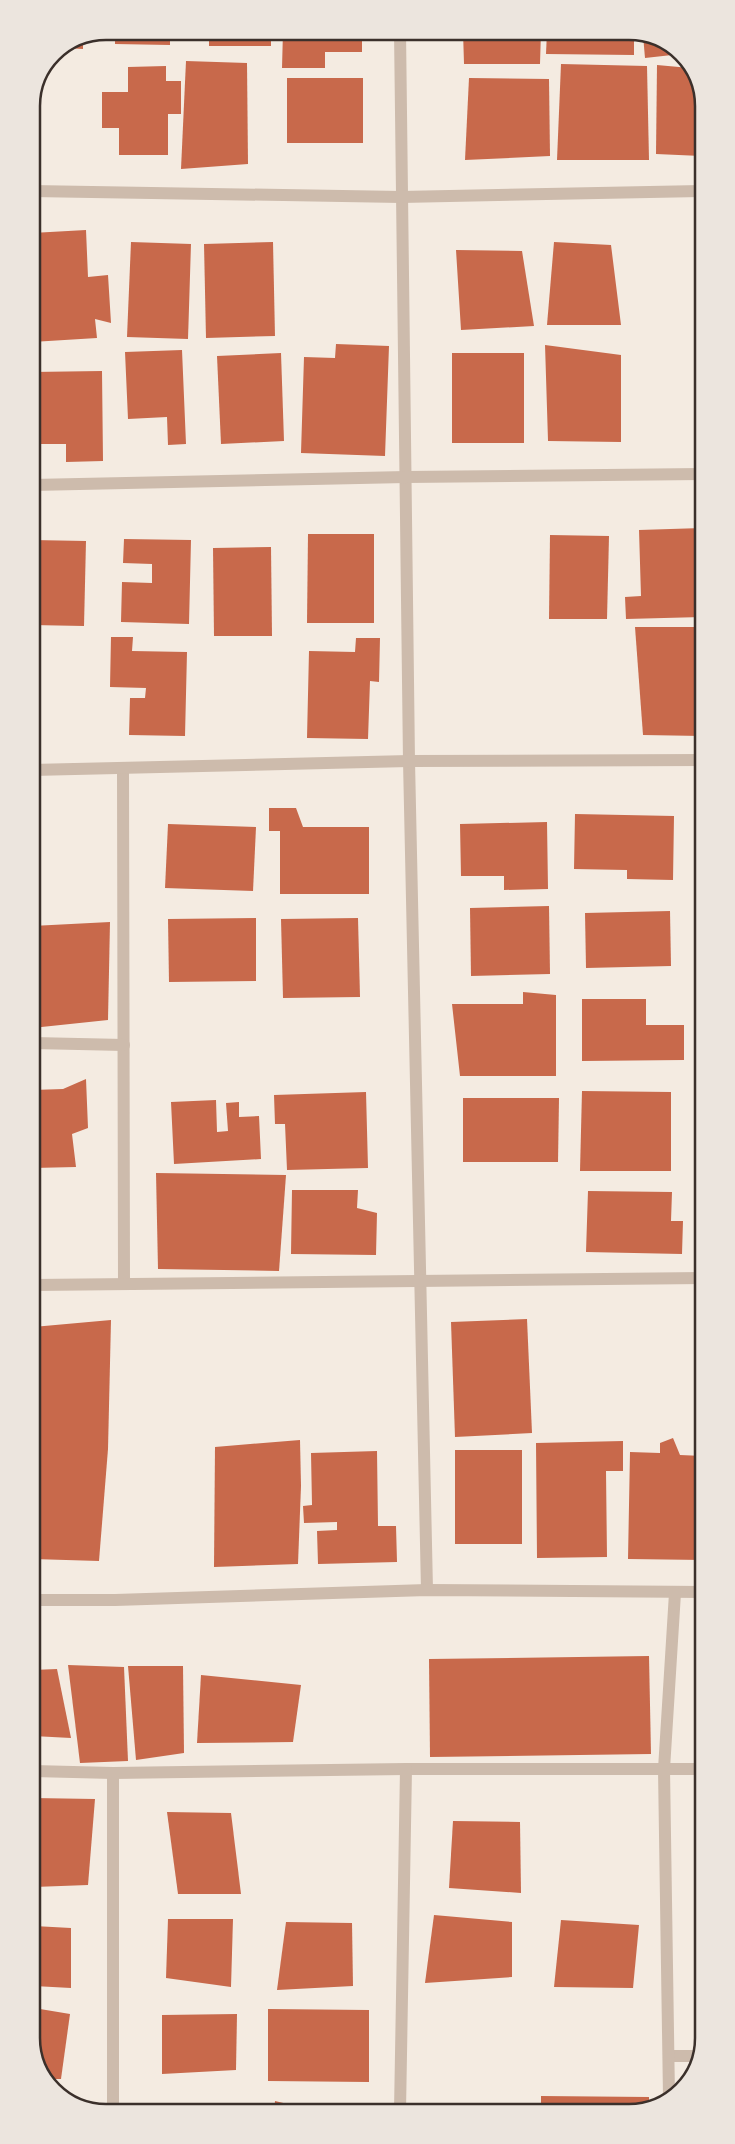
<svg xmlns="http://www.w3.org/2000/svg" width="735" height="2144" viewBox="0 0 735 2144" font-family="'Asap Condensed',sans-serif">
	<style>
		.building { fill: #c8694b }
		.lines { fill: none; stroke-linecap: round; stroke-linejoin: round }
		.minor { stroke: #cdbbac; stroke-width: 12 }
		.rim { fill: none; stroke: #3b302b; stroke-width: 2.5 }
	</style>
	<rect width="100%" height="100%" fill="#f4ebe1"/>
	<g class="building">
		<path d="M115,31H170V45L115,44Z"/>
		<rect x="209" y="31" width="62" height="15"/>
		<path d="M283,31H362V52H325V68H282Z"/>
		<path d="M463,31H541L540,64H464Z"/>
		<path d="M547,31H634V55L546,54Z"/>
		<path d="M643,35L678,49L681,54L645,58Z"/>
		<path d="M83,40V49L65,48Z"/>
		<path d="M186,61L247,63L248,164L181,169Z"/>
		<path d="M561,64L647,66L649,160H557Z"/>
		<path d="M657,65L690,68L701,87V156L656,154Z"/>
		<path d="M166,66V81H181V114H168V155H119V128H102V92H128V67Z"/>
		<rect x="287" y="78" width="76" height="65"/>
		<path d="M469,78L549,79L550,156L465,160Z"/>
		<path d="M86,230L88,277L108,275L111,323L95,319L97,338L32,342V233Z"/>
		<path d="M131,242L191,244L188,339L127,337Z"/>
		<path d="M273,242L275,336L206,338L204,244Z"/>
		<path d="M554,242L611,245L621,325H547Z"/>
		<path d="M456,250L522,251L534,326L461,330Z"/>
		<path d="M336,344L389,346L385,456L301,453L304,357L335,358Z"/>
		<path d="M545,345L621,355V442L548,441Z"/>
		<path d="M182,350L186,444L168,445L167,417L128,419L125,352Z"/>
		<path d="M281,353L284,441L221,444L217,356Z"/>
		<rect x="452" y="353" width="72" height="90"/>
		<path d="M102,371L103,461L66,462V444H33L32,372Z"/>
		<path d="M702,528V617L626,619L625,597L641,596L639,530Z"/>
		<path d="M308,534H374V623H307Z"/>
		<path d="M550,535L609,536L607,619H549Z"/>
		<path d="M124,539L191,540L189,624L121,622L122,582L152,583V564L123,563Z"/>
		<path d="M32,540L86,541L84,626L32,625Z"/>
		<path d="M271,547L272,636H214L213,548Z"/>
		<path d="M635,627H702V736L643,735Z"/>
		<path d="M111,637H133L132,651L187,652L185,736L129,735L130,698H145L146,688L110,687Z"/>
		<path d="M356,638H380L379,682L370,681L368,739L307,738L309,651L355,652Z"/>
		<path d="M269,808H296L303,827H369V894H280V831H269Z"/>
		<path d="M575,814L674,816L673,880L627,879V870L574,869Z"/>
		<path d="M547,822L548,889L504,890V876H461L460,824Z"/>
		<path d="M168,824L256,827L253,891L165,888Z"/>
		<path d="M549,906L550,974L471,976L470,908Z"/>
		<path d="M670,911L671,966L586,968L585,913Z"/>
		<path d="M256,918V981L169,982L168,919Z"/>
		<path d="M358,918L360,997L283,998L281,919Z"/>
		<path d="M110,922L108,1020L32,1028V926Z"/>
		<path d="M523,992L556,995V1076H460L452,1004H523Z"/>
		<path d="M582,999H646V1025H684V1060L582,1061Z"/>
		<path d="M86,1079L88,1128L72,1134L76,1167L33,1168V1090L63,1089Z"/>
		<path d="M582,1091L671,1092V1171H580Z"/>
		<path d="M366,1092L368,1168L287,1170L285,1124H275L274,1095Z"/>
		<path d="M463,1098H559L558,1162H463Z"/>
		<path d="M216,1100L217,1132L228,1131L226,1103L239,1102V1117L259,1116L261,1159L174,1164L171,1102Z"/>
		<path d="M156,1173L286,1175L279,1271L158,1269Z"/>
		<path d="M292,1190H358L357,1208L377,1213L376,1255L291,1254Z"/>
		<path d="M588,1191L672,1192L671,1221H683L682,1254L586,1252Z"/>
		<path d="M527,1319L532,1433L455,1437L451,1322Z"/>
		<path d="M111,1320L108,1449L99,1561L33,1559V1327Z"/>
		<path d="M673,1438L680,1455L703,1456V1560L628,1559L630,1452L660,1453V1443Z"/>
		<path d="M300,1440L301,1486L298,1564L214,1567L215,1447Z"/>
		<path d="M623,1441V1471H606L607,1557L537,1558L536,1443Z"/>
		<rect x="455" y="1450" width="67" height="94"/>
		<path d="M377,1451L378,1526H396L397,1562L318,1564L317,1531L337,1530V1522L304,1523L303,1506L312,1505L311,1453Z"/>
		<path d="M649,1656L651,1754L430,1757L429,1659Z"/>
		<path d="M68,1665L124,1667L128,1761L80,1763Z"/>
		<path d="M128,1666H183L184,1753L136,1760Z"/>
		<path d="M57,1669L71,1738L33,1736V1670Z"/>
		<path d="M201,1675L301,1685L293,1742L197,1743Z"/>
		<path d="M33,1798L95,1799L88,1885L34,1887Z"/>
		<path d="M167,1812L231,1813L241,1894H178Z"/>
		<path d="M453,1821L520,1822L521,1893L449,1888Z"/>
		<path d="M434,1915L512,1922V1977L425,1983Z"/>
		<path d="M168,1919H233L231,1987L166,1978Z"/>
		<path d="M561,1920L639,1925L633,1988L554,1987Z"/>
		<path d="M286,1922L352,1923L353,1986L277,1990Z"/>
		<path d="M34,1926L71,1928V1988L34,1986Z"/>
		<path d="M34,2008L70,2014L61,2079H47L34,2057Z"/>
		<path d="M268,2009L369,2010V2082L268,2081Z"/>
		<path d="M237,2014L236,2070L162,2074V2015Z"/>
		<path d="M541,2096L649,2097V2110L541,2111Z"/>
		<path d="M275,2101L317,2111V2112H274Z"/>
		<path d="M167,2105L197,2111V2112H166Z"/>
	</g>
	<g class="lines">
		<g class="minor">
			<path d="M400,31L409,761L427,1590"/>
			<path d="M32,191L401,197L701,191"/>
			<path d="M32,485L406,477L702,474"/>
			<path d="M123,769L124,1284"/>
			<path d="M32,770L409,761L702,760"/>
			<path d="M33,1043L124,1045"/>
			<path d="M33,1285L703,1278"/>
			<path d="M33,1600H115L427,1590L703,1592"/>
			<path d="M33,1771L113,1773L406,1769H703"/>
			<path d="M113,1773V2113"/>
			<path d="M669,2056H698"/>
			<path d="M669,2097L664,1769L675,1593"/>
			<path d="M400,2111L406,1769"/>
		</g>
	</g>
	<path d="M0 0H735V2144H0ZM106 40H629A66 66 0 0 1 695 106V2038A66 66 0 0 1 629 2104H106A66 66 0 0 1 40 2038V106A66 66 0 0 1 106 40Z" fill="#ece5de" fill-rule="evenodd"/>
	<path class="rim" d="M106 40H629A66 66 0 0 1 695 106V2038A66 66 0 0 1 629 2104H106A66 66 0 0 1 40 2038V106A66 66 0 0 1 106 40Z"/>
</svg>
